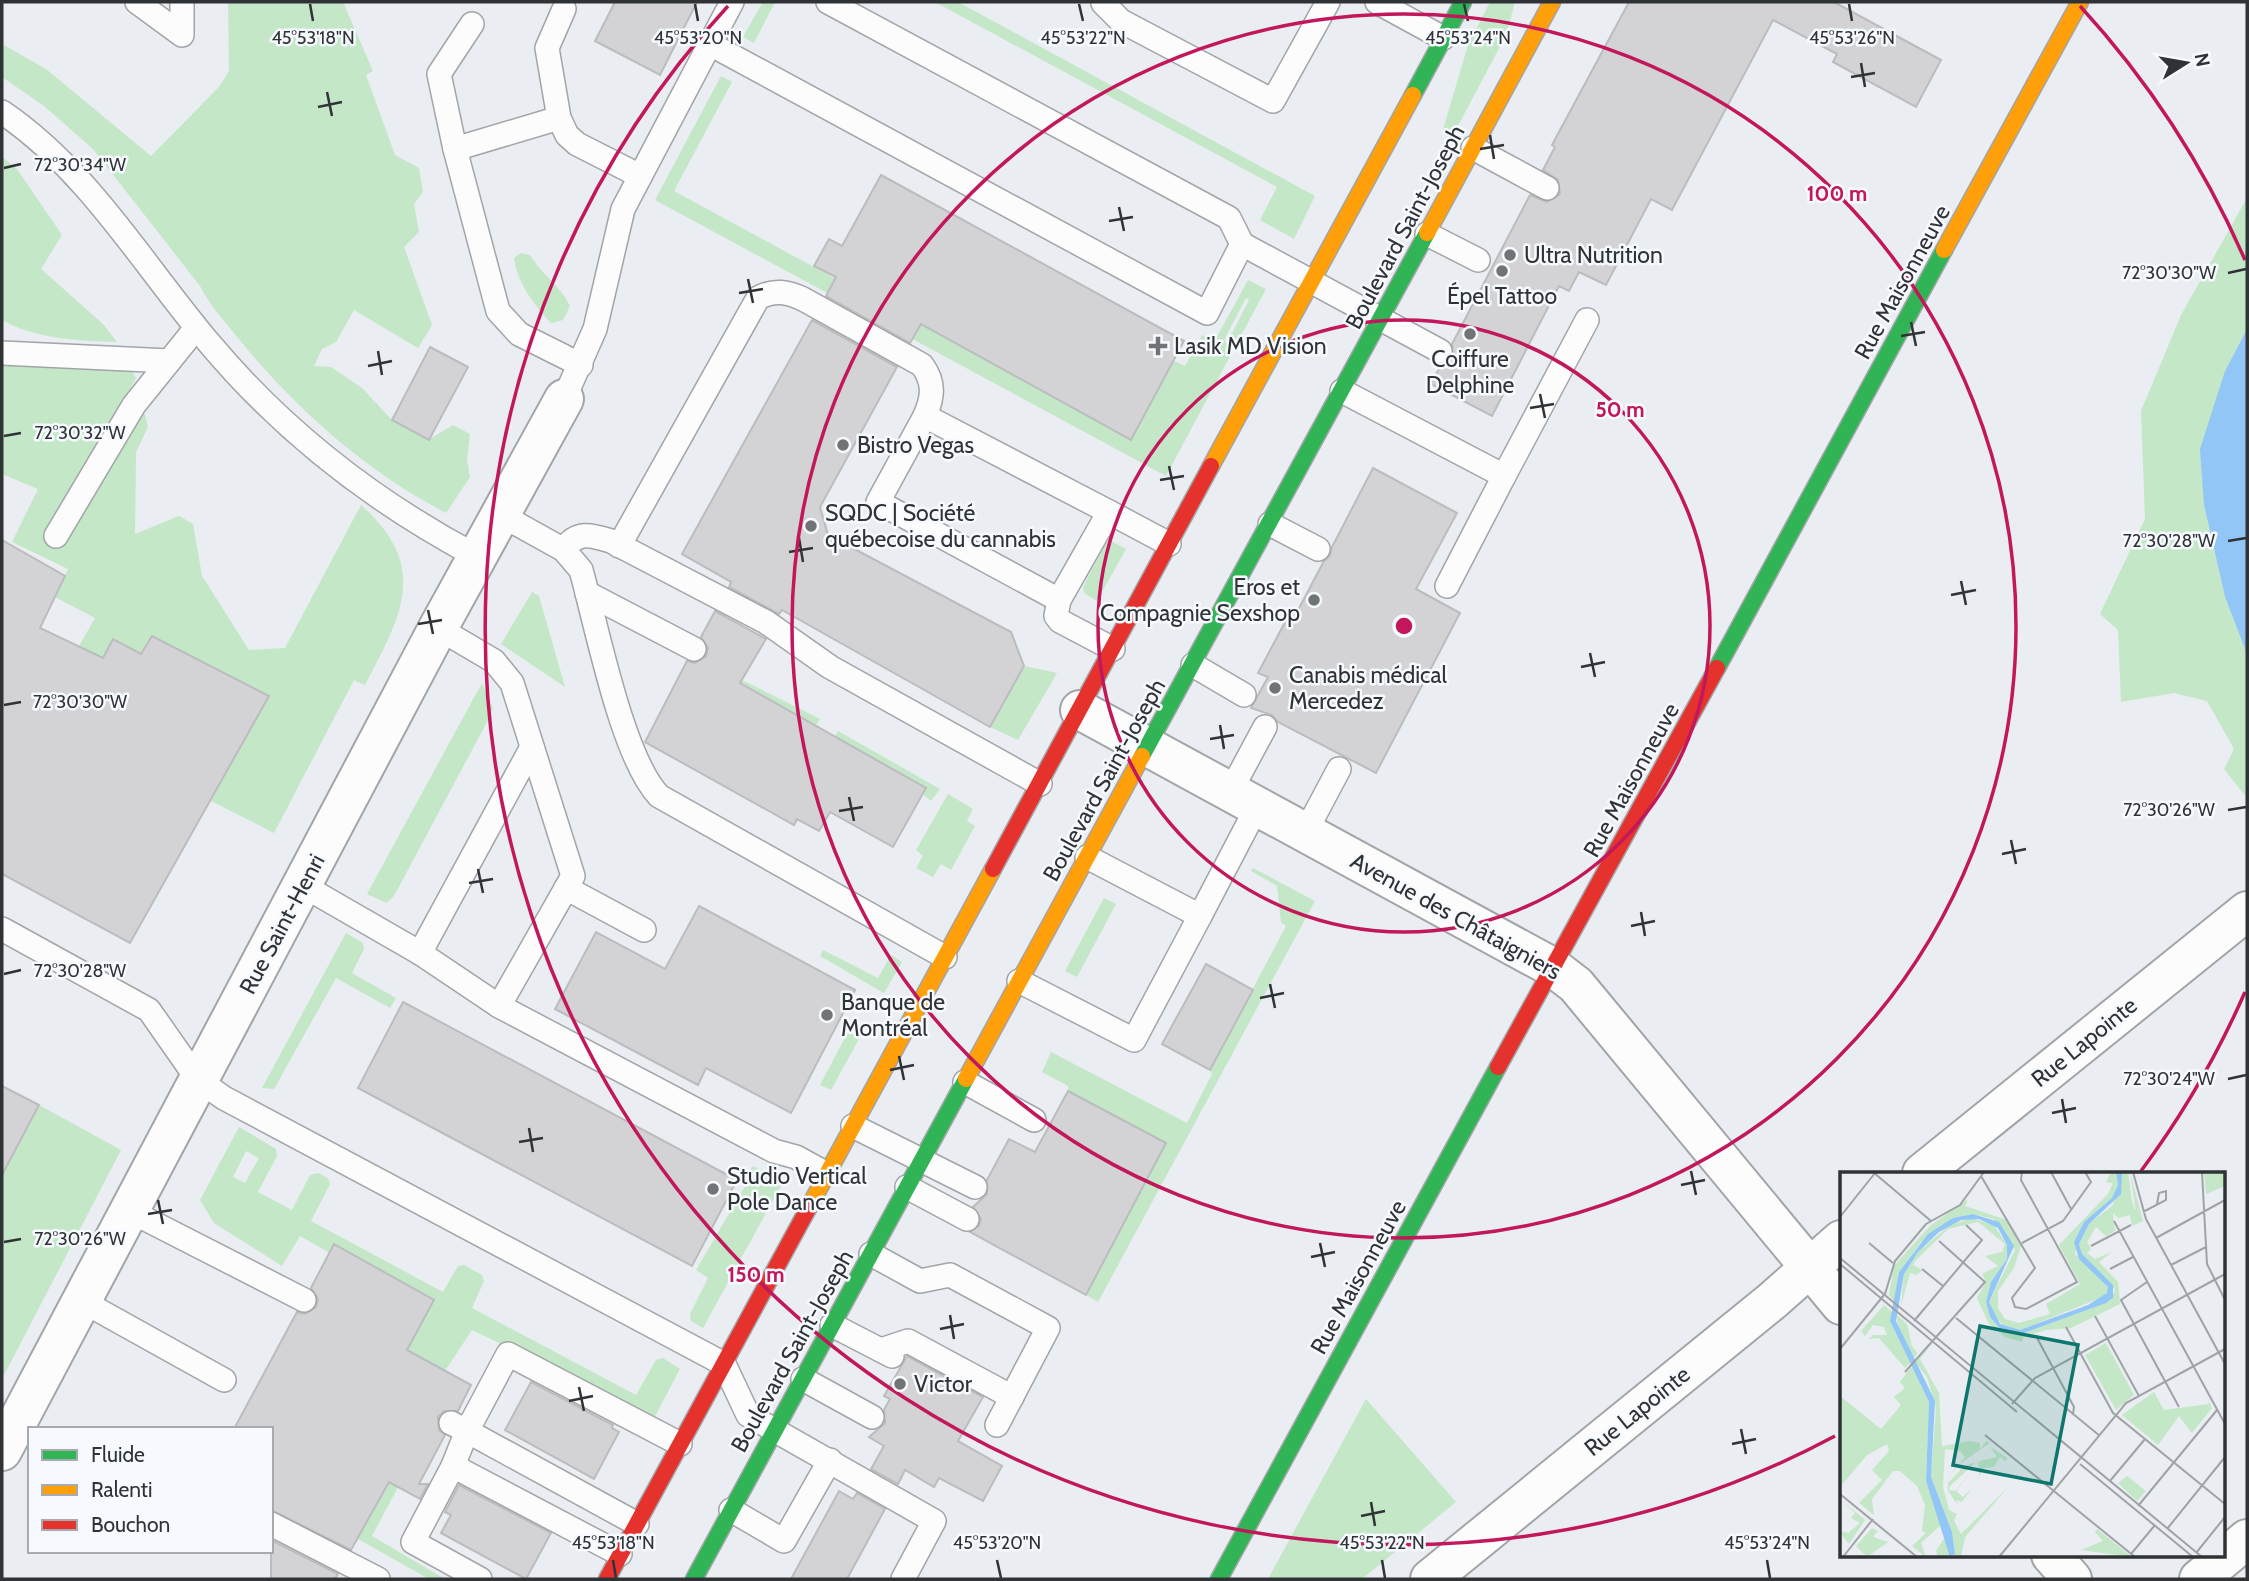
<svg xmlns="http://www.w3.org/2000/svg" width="2249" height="1581" viewBox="0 0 2249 1581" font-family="Cabin,sans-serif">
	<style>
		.green { fill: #c4e7c8; fill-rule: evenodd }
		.water { fill: #92c6f6 }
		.building { fill: #d3d3d5; stroke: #bbbcbe; stroke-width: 2 }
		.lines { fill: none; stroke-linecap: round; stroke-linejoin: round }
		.lane-casing { stroke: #a2a5a7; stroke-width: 26 }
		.street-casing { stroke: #a2a5a7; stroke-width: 42 }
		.fast-casing { stroke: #a2a5a7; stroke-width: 19 }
		.slow-casing { stroke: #a2a5a7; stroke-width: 19 }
		.jam-casing { stroke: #a2a5a7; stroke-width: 19 }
		.lane { stroke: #fcfcfd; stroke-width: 23 }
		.street { stroke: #fcfcfd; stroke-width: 38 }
		.fast { stroke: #30b455; stroke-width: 16 }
		.slow { stroke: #ff9f0a; stroke-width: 16 }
		.jam { stroke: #e5322d; stroke-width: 16 }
		.ticks { fill: none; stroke: #303335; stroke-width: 2.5 }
		.ring { fill: none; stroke: #c2185b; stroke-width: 3.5 }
		.poi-dot { fill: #717477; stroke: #f6fafe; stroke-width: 2.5 }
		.labels { text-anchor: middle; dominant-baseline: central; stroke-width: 5; stroke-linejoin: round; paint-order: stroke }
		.street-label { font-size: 23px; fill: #303335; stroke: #f6fafe }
		.poi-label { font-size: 23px; fill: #303335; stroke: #f6fafe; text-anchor: start }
		.inset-road { fill: none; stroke: #a0a3a6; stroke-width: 2 }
		.view { fill: #0f766e; fill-opacity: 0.15; stroke: #0f766e; stroke-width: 3.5 }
		.inset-edge { fill: none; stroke: #303335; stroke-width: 3.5 }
		.ticks-label { font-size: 18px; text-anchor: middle; fill: #303335; stroke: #f6fafe; stroke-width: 5; stroke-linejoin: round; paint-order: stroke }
		.centre { fill: #c2185b; stroke: #f6fafe; stroke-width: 3.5 }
		.ring-label { font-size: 21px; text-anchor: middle; font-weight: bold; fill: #c2185b; stroke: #f6fafe; stroke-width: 5; stroke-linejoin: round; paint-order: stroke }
	</style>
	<rect width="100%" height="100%" fill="#eaedf1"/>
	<g class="green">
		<path d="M228,2H343L373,71L366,75L395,155L419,168L423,192L414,204L419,232L404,247L432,325L418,348L354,310L336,342L322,349L314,366L331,367L362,388L392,420L428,440L453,425L470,434L467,460L470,477L446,513C365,471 295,408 238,338C224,320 210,306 200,286L93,149L44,106L2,77V44L46,69L151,156L219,87L229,71Z"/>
		<path d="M763,2H775L754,43L743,37Z"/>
		<path d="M935,2H958L1315,196L1294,239L1260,220L1277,187Z"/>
		<path d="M1490,2H1515L1506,35L1451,139L1442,133L1468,45Z"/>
		<path d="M721,76L732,82L674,191L1130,439L1174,361L1185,366L1202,335L1214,342L1248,280L1266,289L1166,476L655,200ZM1246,298L1249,300L1227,343L1224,340Z"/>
		<path d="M2,157L17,169L62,235L41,269L103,324L117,342C79,341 35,339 2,320Z"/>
		<path d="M2247,198V329L2225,371L2204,505L2225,597L2247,654V798L2224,769L2234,749L2207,701L2174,693L2121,702L2118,630L2100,614L2145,519L2141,411L2181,315Z"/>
		<path d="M521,253L530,255C542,275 560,285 570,306L563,320L551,323C534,304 518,285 514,258Z"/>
		<path d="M2,364L132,371L136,378L45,537L57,546L143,407L148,427L136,452L135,534L179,516L193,524L202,576L249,650L285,648L361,505C430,566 402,615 365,685L354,680L274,833L211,801L269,696L153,636L141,654L113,639L103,658L79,646L95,618L55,597L68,569L12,542L38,489L2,474Z"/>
		<path d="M1111,541L1126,549L1097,601L1084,593L1083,587L1106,543Z"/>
		<path d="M532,592L539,596L565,687L501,644Z"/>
		<path d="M1024,666L1057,673L1018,740L990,727Z"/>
		<path d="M742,680L820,719L816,725L740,683Z"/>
		<path d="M482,683L493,708L488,720L394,896L386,903L367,894Z"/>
		<path d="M838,731L940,789L931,801L923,794L926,787L835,737Z"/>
		<path d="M948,794L973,809L967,821L975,826L951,870L941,864L933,877L916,868L923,856L916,850Z"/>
		<path d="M1253,868L1315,901L1098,1302L1086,1295L1166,1143L1068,1091V1086L1042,1072L1051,1052L1187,1123L1212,1074L1210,1070L1286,926L1281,922L1277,886L1251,871Z"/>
		<path d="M1104,898L1116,904L1077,977L1065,971Z"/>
		<path d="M346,933L363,943L364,949L352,973L396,998L390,1008L336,978L274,1089L262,1088Z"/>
		<path d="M823,950L878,978L891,955L902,962L884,993L820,956Z"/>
		<path d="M848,1032L860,1037L831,1090L820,1085Z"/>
		<path d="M39,1105L121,1150L2,1379V1175Z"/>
		<path d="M239,1127L276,1149L277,1156L258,1192L292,1210L310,1175L318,1173L328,1178L330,1184L311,1221L443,1292L458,1266L464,1265L482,1275L484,1281L472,1308L636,1395L656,1360L663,1358L680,1369L653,1420L566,1370L522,1354L472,1330L445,1371L407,1350L434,1299L335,1245L330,1253L300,1236L282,1266L214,1223L200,1200ZM246,1151L259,1158L245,1183L233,1177Z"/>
		<path d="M753,1166L783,1182L703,1328L691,1321L690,1314L708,1278L696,1270L747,1183V1174Z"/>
		<path d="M1366,1399L1456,1502L1362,1579H1268Z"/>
		<path d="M422,1442L372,1536L445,1579H429L358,1539L389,1481Z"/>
	</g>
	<path class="water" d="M2247,329V654L2225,597L2204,505L2200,449L2225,371Z"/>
	<g class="building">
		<path d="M615,2H697L660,75L595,41Z"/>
		<path d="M1629,2H1834L1941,60L1916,107L1833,62L1837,54L1773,20L1672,210L1651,199L1606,285L1579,272L1569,291L1559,286L1492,416L1431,384L1441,365L1453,357L1452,344L1530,195L1547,202L1560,194L1558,180L1543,170L1555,147L1552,145Z"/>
		<path d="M881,175L1184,341L1131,440L921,324L910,343L826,296L836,277L814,266L829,239L842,246Z"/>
		<path d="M812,320L897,367L820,507L828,535L1011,632L1024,666L990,727L782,610L779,614L729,587L731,582L682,554Z"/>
		<path d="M430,347L468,367L429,440L392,420Z"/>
		<path d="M1373,468L1457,513L1416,589L1460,613L1376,773L1278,722L1272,715L1251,708L1268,677L1258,673L1292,609L1297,612L1324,561L1330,556L1332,547Z"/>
		<path d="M2,540L65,576L40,628L103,658L113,639L141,654L152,636L269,696L130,943L2,874Z"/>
		<path d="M715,611L766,639L740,683L926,788L893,847L830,812L819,831L797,819L794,825L645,742L687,661L695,663L706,656L708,648L701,637Z"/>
		<path d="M699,906L855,990L791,1113L706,1068L698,1085L555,1009L596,932L665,969Z"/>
		<path d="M1206,964L1253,990L1210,1070L1162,1044Z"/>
		<path d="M403,1002L737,1180L692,1266L358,1088Z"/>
		<path d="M2,1086L39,1105L2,1175Z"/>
		<path d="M1068,1091L1166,1143L1086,1295L970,1232L979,1226L981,1219L973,1207L987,1194V1180L1009,1139L1035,1152Z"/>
		<path d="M334,1244L434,1300L407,1350L471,1385L458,1411H444L438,1417L439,1430L445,1435L419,1484H428L420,1499L389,1482L351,1550L271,1510V1429H234L297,1312L305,1314L316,1307L318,1299L311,1288Z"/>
		<path d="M907,1356L983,1397L958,1441L1002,1466L983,1501L939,1478L934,1487L905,1470L898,1484L871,1469L884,1446L869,1437L885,1423L884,1410L890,1399L884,1396Z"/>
		<path d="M531,1382L613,1425L612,1428L619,1432L594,1479L505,1430Z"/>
		<path d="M459,1485L551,1533L526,1579L441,1533L451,1515L445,1512Z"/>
		<path d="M839,1491L853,1499L857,1493L885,1509L847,1579H791Z"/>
		<path d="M271,1540L338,1574L335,1579H271Z"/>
	</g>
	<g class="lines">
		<defs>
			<g id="lane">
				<path d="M137,2L182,35V2"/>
				<path d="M828,2L1229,218L1242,244L1440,351"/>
				<path d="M1377,2L1443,38"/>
				<path d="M1103,3L1121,21L1273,101L1328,2"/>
				<path d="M564,9L547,48L559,118L567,135L577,144L640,176"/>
				<path d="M472,24L439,74L455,149L559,118"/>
				<path d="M710,44L1207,313L1242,244"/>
				<path d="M2,112C89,171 143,265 210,344C284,432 376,503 478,557"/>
				<path d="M1473,148L1547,188"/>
				<path d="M455,149L498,311L519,334L581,365"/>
				<path d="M1427,234L1478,260"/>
				<path d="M2,353L169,361"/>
				<path d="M1342,391L1504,476L1587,320"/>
				<path d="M564,399L595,329L623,209L732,2"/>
				<path d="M501,515L564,550L581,570C597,627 622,757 659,796L945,957"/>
				<path d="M1270,524L1318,549"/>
				<path d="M56,536L134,405L196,328"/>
				<path d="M619,546L758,298C774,289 788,292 803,299L922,365C935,383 933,397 925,416"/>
				<path d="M564,550C576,530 592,535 611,541L766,622L830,667L1040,784"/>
				<path d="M1447,586L1504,476"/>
				<path d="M587,593L694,649"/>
				<path d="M1059,600L878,502L925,416L1109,512"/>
				<path d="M438,628L494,661L512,683L573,876L499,1006"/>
				<path d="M1113,649L1060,621L1056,616L1059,600L1109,512L1169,544"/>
				<path d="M1193,665L1244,695"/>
				<path d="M1230,792L1265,727"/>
				<path d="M1305,833L1339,769"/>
				<path d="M302,885L420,953L499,1006L774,1151L796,1157L827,1174"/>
				<path d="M566,888L644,930"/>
				<path d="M1200,916L1257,807"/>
				<path d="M2,929L149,1010L198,1080L224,1098L724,1364L748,1415L934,1521L903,1579"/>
				<path d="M420,953L532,747"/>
				<path d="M1019,981L1134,1040L1200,916L1087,857"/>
				<path d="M965,1082L1034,1120"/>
				<path d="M853,1126L975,1187"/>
				<path d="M907,1187L967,1219"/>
				<path d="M130,1211L304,1300"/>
				<path d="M871,1254L920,1281L950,1275L1048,1328L997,1425"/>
				<path d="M82,1301L224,1380"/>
				<path d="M832,1325L892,1356"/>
				<path d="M881,1350L908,1341L1012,1397"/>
				<path d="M803,1379L872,1417"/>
				<path d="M451,1423L467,1431L453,1466"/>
				<path d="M731,1510L784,1541L830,1460"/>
				<path d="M271,1524L378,1579"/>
				<path d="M637,1524L467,1431L508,1354L680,1444"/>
				<path d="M480,1579L413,1542L453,1466L620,1554"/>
			</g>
			<g id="street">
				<path d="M1080,710L1554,968L1576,985L1841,1305"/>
				<path d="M1922,1173L2247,911"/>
				<path d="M2,1451L438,628L564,399"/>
				<path d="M2051,1555L2072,1579"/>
				<path d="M1430,1579L1772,1301L1841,1240"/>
				<path d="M2199,1579L2247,1539"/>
			</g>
			<g id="fast">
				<path d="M1413,95L1463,2"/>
				<path d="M1717,668L1944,250"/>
				<path d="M1142,756L1427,233"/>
				<path d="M694,1579L966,1079"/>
				<path d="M1219,1579L1498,1067"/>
			</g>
			<g id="slow">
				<path d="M1427,233L1552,2"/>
				<path d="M1944,250L2080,2"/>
				<path d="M1211,466L1413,95"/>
				<path d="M966,1079L1142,756"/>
				<path d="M809,1207L993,869"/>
			</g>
			<g id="jam">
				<path d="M993,869L1211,466"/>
				<path d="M1498,1067L1717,668"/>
				<path d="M607,1579L809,1207"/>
			</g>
		</defs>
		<use href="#lane" class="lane-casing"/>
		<use href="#street" class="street-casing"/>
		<use href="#fast" class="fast-casing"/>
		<use href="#slow" class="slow-casing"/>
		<use href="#jam" class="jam-casing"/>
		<use href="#lane" class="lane"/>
		<use href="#street" class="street"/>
		<use href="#fast" class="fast"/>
		<use href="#slow" class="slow"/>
		<use href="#jam" class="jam"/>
	</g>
	<path class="ticks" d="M310,4L313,21M695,4L698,21M1079,4L1083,21M1464,4L1468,21M1849,4L1852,21M1861,63L1865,87M1851,77L1875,73M327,92L332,116M318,107L342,102M1490,135L1494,159M1480,149L1504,145M4,168L21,164M1119,207L1124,231M1109,221L1133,217M2228,273L2246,269M748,279L753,303M739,293L763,289M1911,322L1916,346M1901,336L1925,332M378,351L382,375M368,366L392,361M1540,394L1545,418M1530,408L1554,404M4,436L21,433M1169,466L1174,490M1160,480L1184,476M799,538L803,562M2228,541L2246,538M789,552L813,548M1961,581L1966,605M1951,595L1976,590M428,610L433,634M418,624L442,620M1590,653L1595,677M1581,667L1605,662M4,705L21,702M1220,725L1224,749M1210,739L1234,735M849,797L854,821M2228,810L2246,807M839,811L863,807M2011,840L2016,864M2002,854L2026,849M478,869L483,893M469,883L493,879M1641,912L1645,936M1631,926L1655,921M4,974L21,970M1270,984L1275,1008M1260,998L1284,993M899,1056L904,1080M890,1070L914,1065M2228,1079L2246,1075M2062,1099L2066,1123M2052,1113L2076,1108M529,1128L533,1152M519,1142L543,1138M1691,1171L1696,1195M1681,1185L1705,1180M158,1200L163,1224M148,1214L172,1210M4,1242L21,1239M1320,1243L1325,1267M1311,1257L1335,1252M950,1315L954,1339M940,1329L964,1324M579,1387L584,1411M569,1401L593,1396M1741,1429L1746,1454M1732,1444L1756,1439M1371,1502L1375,1526M1361,1516L1385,1511M613,1560L616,1578M997,1560L1001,1578M1382,1560L1385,1578M1767,1560L1770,1578"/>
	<g class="ring">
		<circle cx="1404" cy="626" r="306"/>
		<circle cx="1404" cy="626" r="612"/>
		<path d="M2245 992A917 917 0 0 1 2141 1171M1835 1436A917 917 0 0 1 728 6M2080 6A917 917 0 0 1 2245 260"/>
	</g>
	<g class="poi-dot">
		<circle cx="1510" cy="255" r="7"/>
		<circle cx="1502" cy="271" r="7"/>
		<circle cx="1470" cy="334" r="7"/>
		<path d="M1154.5 335.5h7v7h7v7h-7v7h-7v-7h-7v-7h7z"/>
		<circle cx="843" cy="445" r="7"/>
		<circle cx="811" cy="526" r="7"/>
		<circle cx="1314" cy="600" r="7"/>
		<circle cx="1275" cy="688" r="7"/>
		<circle cx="827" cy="1015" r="7"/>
		<circle cx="713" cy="1189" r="7"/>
		<circle cx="900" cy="1384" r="7"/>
	</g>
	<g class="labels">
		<g class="street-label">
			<text transform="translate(1405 227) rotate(-62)">Boulevard Saint-Joseph</text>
			<text transform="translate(1902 282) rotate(-61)">Rue Maisonneuve</text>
			<text transform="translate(1104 780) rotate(-61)">Boulevard Saint-Joseph</text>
			<text transform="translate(1631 780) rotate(-61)">Rue Maisonneuve</text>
			<text transform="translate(1456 916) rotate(29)">Avenue des Châtaigniers</text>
			<text transform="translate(282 924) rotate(-62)">Rue Saint-Henri</text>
			<text transform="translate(2084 1042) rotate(-39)">Rue Lapointe</text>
			<text transform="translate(1358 1277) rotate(-61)">Rue Maisonneuve</text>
			<text transform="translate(792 1351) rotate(-61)">Boulevard Saint-Joseph</text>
			<text transform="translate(1637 1411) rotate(-39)">Rue Lapointe</text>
		</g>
		<g class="poi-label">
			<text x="1524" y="255">Ultra Nutrition</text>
			<text x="1502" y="296" text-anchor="middle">Épel Tattoo</text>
			<text x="1174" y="346">Lasik MD Vision</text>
			<text x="1470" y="359" text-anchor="middle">Coiffure<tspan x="1470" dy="26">Delphine</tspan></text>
			<text x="857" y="445">Bistro Vegas</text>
			<text x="825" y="513">SQDC | Société<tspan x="825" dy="26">québecoise du cannabis</tspan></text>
			<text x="1300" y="587" text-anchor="end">Eros et<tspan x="1300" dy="26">Compagnie Sexshop</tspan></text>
			<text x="1289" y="675">Canabis médical<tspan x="1289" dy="26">Mercedez</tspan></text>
			<text x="841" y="1002">Banque de<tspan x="841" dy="26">Montréal</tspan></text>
			<text x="727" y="1176">Studio Vertical<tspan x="727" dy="26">Pole Dance</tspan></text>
			<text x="914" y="1384">Victor</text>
		</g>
	</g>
	<g transform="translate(1840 1172)">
		<rect width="385" height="385" fill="#eaedf1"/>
		<path d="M271,0H276L278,13L272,26L244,50L235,82L266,110L269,119L263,125L180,158L165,155L154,145L149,130L175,78L154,47L133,42L113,46L81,70L59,100L54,129L49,123L54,94L70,76L91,53L128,27L125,34L167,48L181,74L174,96L158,119V136L165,147L179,151L210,142L206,132L240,112L219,73L268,22L273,11L266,10ZM282,0H288L292,30L296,40L290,0L303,49L292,54L290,43L278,46L273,41L275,59L266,64L256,55L247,70L251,77L247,81L255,87L272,80L259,90L278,110L280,132L231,156L206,158L183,165L182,170L165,165L149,152L137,126L146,110L142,102L158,94L145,84L162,80L165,72L138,50L108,57L76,88L73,93L82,98L77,103L70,101L61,134L64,102L78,80L110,53L131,46L154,53L167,73V87L151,110L146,130L150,145L163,160L181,162L270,129L275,118L242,82L239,72L249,52L273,33ZM364,0H385V14L366,22ZM44,133L52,140L50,149L70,191L65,196L39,166L29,167L33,163H47L44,155L33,153L25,164L21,159ZM57,143L67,152L72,174L77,181L80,178L73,187L58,156ZM266,171L294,223L276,238L245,183ZM91,173L80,187L99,221L102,274L130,269L140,271V277L146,269L150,271L121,291L105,309L125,285L120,279L105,277L103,315L109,338L117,342L114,349L121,362L170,313L125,365L121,385H115L112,360L91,305L96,236L87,205L75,190L91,173L103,183ZM72,194L89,230L86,309L105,360L110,385H98L96,379L105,365L100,354L81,371L86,385L72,374L86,361L82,359L85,333L77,314L60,299H53L32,327L34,343L19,331L42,308L32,298L49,279L47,272L27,283L0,315V224L41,257L61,233L54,225L65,216L60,210ZM314,220L324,238L369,232L368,227L372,236L352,261L339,244L318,273L282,243ZM150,275L168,286L165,289L160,285L154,295L144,296L133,314L139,304L138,289L142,292L140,289L157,285ZM136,290L110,314L109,318L115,319L129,302L116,319L123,325L132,316L122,330L116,328L118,333L108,319V311L124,294ZM287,304L306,319L297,329L278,311ZM0,327L25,348L9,372L2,363L0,366V359L8,361L20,351L11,346L15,341ZM32,356L44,362L38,359L33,365L48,370L27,385L16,374ZM257,357L292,385L241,378L263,369L255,360Z" fill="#c4e7c8"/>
		<path d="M276,0H282L281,22L249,52L239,72L242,82L273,113V126L266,131L181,162L163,160L150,145L146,130L151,110L167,87V73L158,56L139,47L121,48L99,60L78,80L64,102L56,149L95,229L91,305L112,360L115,382L110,385L86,309L89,230L50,149L59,100L88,62L113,46L133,42L159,50L174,74L149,130L160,152L180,158L248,133L267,121L268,115L239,87L234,70L244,50L272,26L278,13Z" fill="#92c6f6"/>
		<path class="inset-road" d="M33,0L91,49M211,0L231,37M293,0L306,47L385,192M362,0L367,92L385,128M141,4L195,96L172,126L175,135L186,137L237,110L181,8L182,0M303,40L326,28V19L319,21L317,32M0,45L35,1M274,49L385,252M316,66L385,28M29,71L53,91M182,71L223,49L251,10L245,0M251,74L291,53M0,86L362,385M0,92L177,240M331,93L366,75M82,97L103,114M270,97L293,85M307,110L281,128L339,235M45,122L55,89L86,52L120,33L144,0M255,144L299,224M116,146L260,264M74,149L142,68L126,53M226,155L273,241L385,332M196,164L234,235L233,242M0,177L44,123M65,200L145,110L99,69M172,232L195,206L385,102M145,263L295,385M240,292L353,385M270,309L305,267M0,322L77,385M298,334L377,238M327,357L385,285M356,381L385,345M291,382L315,353M3,385L33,347M159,385L286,231L385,177"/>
		<path class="view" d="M140,154L238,173L211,312L113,293Z"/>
		<rect width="385" height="385" class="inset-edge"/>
	</g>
	<g class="ticks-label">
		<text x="313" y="44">45°53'18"N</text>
		<text x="698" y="44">45°53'20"N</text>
		<text x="1083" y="44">45°53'22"N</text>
		<text x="1468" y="44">45°53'24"N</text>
		<text x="1852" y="44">45°53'26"N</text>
		<text x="80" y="171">72°30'34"W</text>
		<text x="2169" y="279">72°30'30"W</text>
		<text x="80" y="439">72°30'32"W</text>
		<text x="2169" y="547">72°30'28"W</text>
		<text x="80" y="708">72°30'30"W</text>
		<text x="2169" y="816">72°30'26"W</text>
		<text x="80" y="977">72°30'28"W</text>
		<text x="2169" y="1085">72°30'24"W</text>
		<text x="80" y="1245">72°30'26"W</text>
		<text x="613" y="1549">45°53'18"N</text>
		<text x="997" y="1549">45°53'20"N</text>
		<text x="1382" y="1549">45°53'22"N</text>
		<text x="1767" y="1549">45°53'24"N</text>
	</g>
	<circle cx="1404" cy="626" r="10" class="centre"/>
	<g class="ring-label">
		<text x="1837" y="201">100 m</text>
		<text x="1620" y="417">50 m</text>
		<text x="756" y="1282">150 m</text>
	</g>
	<rect width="2249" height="1581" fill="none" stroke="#303335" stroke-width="7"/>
	<rect x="28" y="1427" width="245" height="126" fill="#f6fafe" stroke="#a7aaae" stroke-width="2"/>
	<rect x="42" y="1450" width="35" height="10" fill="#30b455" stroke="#a7aaae" stroke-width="2"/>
	<text x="91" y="1462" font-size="21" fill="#303335">Fluide</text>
	<rect x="42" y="1485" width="35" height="10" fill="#ff9f0a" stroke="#a7aaae" stroke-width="2"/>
	<text x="91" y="1497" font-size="21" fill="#303335">Ralenti</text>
	<rect x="42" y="1520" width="35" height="10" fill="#e5322d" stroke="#a7aaae" stroke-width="2"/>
	<text x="91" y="1532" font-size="21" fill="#303335">Bouchon</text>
	<g transform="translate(2186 63) rotate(79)" stroke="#f6fafe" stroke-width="5" paint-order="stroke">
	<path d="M0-5L12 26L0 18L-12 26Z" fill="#303335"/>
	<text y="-10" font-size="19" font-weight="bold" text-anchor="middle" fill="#303335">N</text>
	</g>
</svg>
